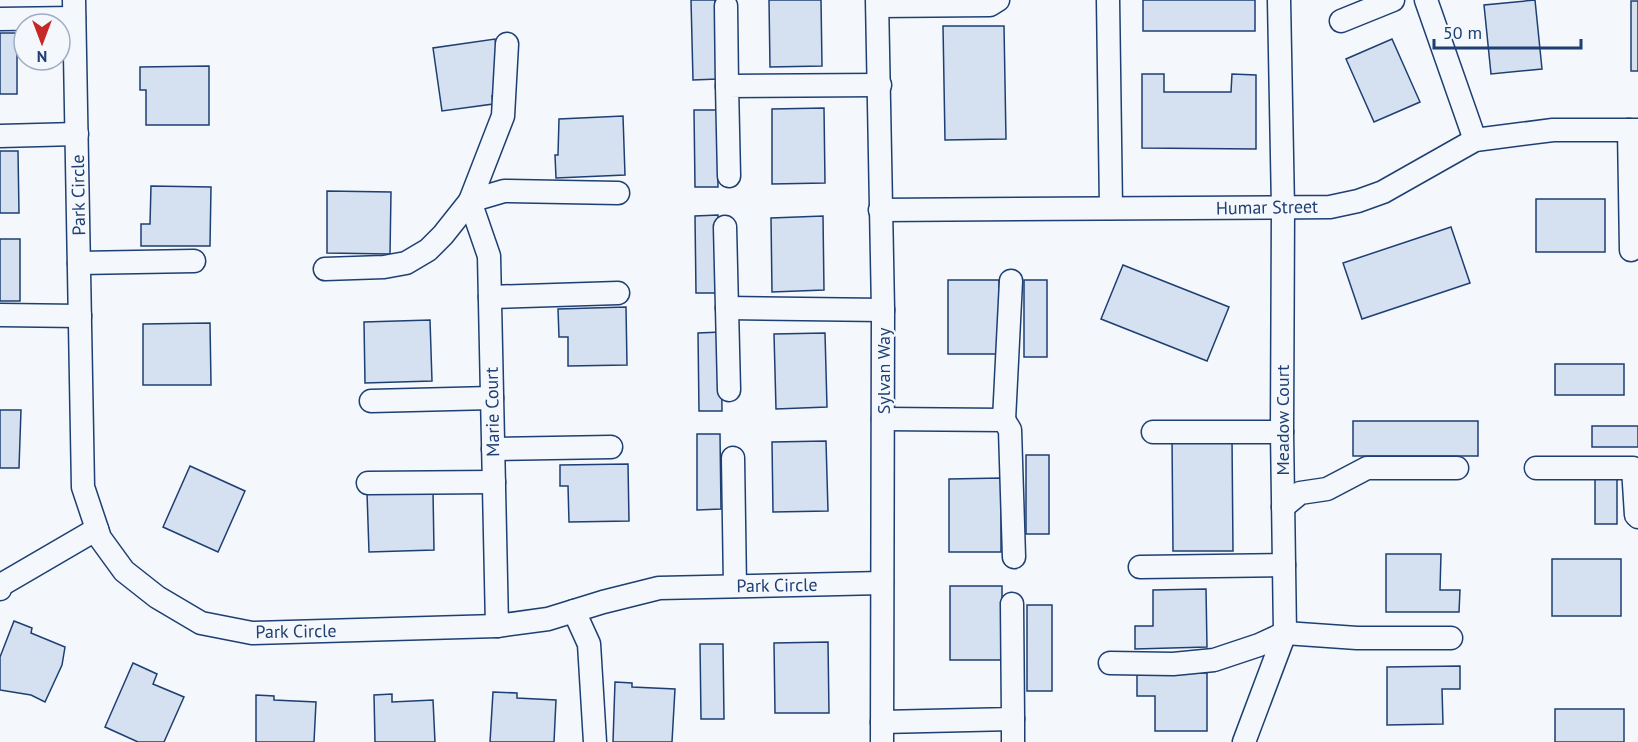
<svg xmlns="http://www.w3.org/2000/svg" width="1638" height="742" viewBox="0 0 1638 742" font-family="'PT Sans',sans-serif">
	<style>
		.building { fill: #d5e0f0; stroke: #1d3f73; stroke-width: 1.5 }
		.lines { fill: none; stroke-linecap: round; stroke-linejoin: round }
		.minor-casing { stroke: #1d3f73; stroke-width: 25 }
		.minor { stroke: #f4f7fb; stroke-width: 22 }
		.labels { text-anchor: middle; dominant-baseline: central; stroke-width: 4.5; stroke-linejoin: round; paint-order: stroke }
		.street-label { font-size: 18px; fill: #1d3f73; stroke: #f4f7fb }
	</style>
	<rect width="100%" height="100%" fill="#f4f7fb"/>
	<g class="building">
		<path d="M691,0H715L718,79L693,80Z"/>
		<path d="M769,0H821L822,66L770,67Z"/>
		<rect x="1143" y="0" width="112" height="31"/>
		<path d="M1535,0L1542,69L1491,74L1484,5Z"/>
		<rect x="1631" y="1" width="7" height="70"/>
		<path d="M943,26H1004L1006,139L945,140Z"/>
		<rect x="0" y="33" width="17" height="61"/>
		<path d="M495,39L503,95L492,96L493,104L442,111L433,48Z"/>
		<path d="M1392,39L1420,102L1374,122L1346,59Z"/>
		<path d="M209,66V125H146V90H140V67Z"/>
		<path d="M1142,74H1164V92H1231L1232,74L1256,75V149L1142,148Z"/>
		<path d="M824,108L825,183L772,184V109Z"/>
		<path d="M694,110H717L718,187H695Z"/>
		<path d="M623,116L625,175L556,178L555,155H558L559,119Z"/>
		<path d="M0,151H18L19,213H0Z"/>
		<path d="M151,186L211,187L210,246H141V224H150Z"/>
		<path d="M327,191L391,192L390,254L327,253Z"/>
		<rect x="1536" y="199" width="69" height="53"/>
		<path d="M718,215L720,293H696L695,216Z"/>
		<path d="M823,216L824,290L772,292L771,218Z"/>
		<path d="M1451,227L1470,283L1362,319L1343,263Z"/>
		<rect x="0" y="239" width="20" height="62"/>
		<path d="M1123,265L1229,307L1207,361L1101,319Z"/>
		<rect x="948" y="280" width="51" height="74"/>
		<rect x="1024" y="280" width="23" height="77"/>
		<path d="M626,307L627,365L568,366V337H559L558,309Z"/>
		<path d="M430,320L432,381L365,383L364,322Z"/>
		<path d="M210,323L211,385H143V324Z"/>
		<path d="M721,332L722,411H699L698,333Z"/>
		<path d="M825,333L827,407L776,409L774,334Z"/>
		<rect x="1555" y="364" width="69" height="31"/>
		<path d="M0,410H21L19,468H0Z"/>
		<rect x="1353" y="421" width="125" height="35"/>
		<rect x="1592" y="426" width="46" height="21"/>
		<path d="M697,434H720L721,509L697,510Z"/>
		<path d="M1172,438H1232L1233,551H1173Z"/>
		<path d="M826,441L828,511L773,512L772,442Z"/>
		<rect x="1026" y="455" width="23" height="79"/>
		<path d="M628,464L629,521L569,522L568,486H560V465Z"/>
		<path d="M190,466L245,491L218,552L163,527Z"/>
		<rect x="1595" y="477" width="22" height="47"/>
		<path d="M1001,478V552H949V479Z"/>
		<path d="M433,491L434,550L369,552L367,493Z"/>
		<path d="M1386,554H1441L1440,590H1460L1459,612H1386Z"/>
		<rect x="1552" y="559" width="69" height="57"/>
		<rect x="950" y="586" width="52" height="74"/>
		<path d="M1206,589L1207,647L1135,649V626H1153V590Z"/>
		<rect x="1027" y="605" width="25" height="86"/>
		<path d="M14,621L32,628L31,633L65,647L62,665L45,702L31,695L0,690V657Z"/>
		<path d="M828,642L829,713H775L774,643Z"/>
		<path d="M700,644H723L724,719H701Z"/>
		<path d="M133,663L157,674L153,684L184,697L164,742H138L105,727Z"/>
		<path d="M1460,666V689H1442L1443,724L1387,725V667Z"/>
		<path d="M1137,673H1207V731H1155V696H1137Z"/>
		<path d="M615,682L632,683V687L675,689L672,742H613Z"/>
		<path d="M493,692L517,693V698L556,700L554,742H490Z"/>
		<path d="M392,694V702L433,700L435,742H375L374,695Z"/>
		<path d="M256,695L274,696V700L316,702L314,742H256Z"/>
		<rect x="1555" y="709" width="69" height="33"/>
	</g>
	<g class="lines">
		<defs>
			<g id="minor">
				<path d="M74,0L83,487L100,538L124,571L157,597L201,623L252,633L497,626L548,619L603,602L659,588L882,583"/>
				<path d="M877,0L883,310L882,742"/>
				<path d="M1108,0L1111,208"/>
				<path d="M1426,0L1475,140"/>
				<path d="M726,6L727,86"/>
				<path d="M878,6L990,5L998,0"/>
				<path d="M0,19L74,18"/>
				<path d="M1341,21L1393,0"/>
				<path d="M1629,130L1631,250"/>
				<path d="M0,136L77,134"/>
				<path d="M729,176L727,86L880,85"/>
				<path d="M470,201L489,256L497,626"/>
				<path d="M470,201L504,191L618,193"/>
				<path d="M880,210L1330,207L1358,201L1383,192L1475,140L1553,130H1638"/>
				<path d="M725,227L729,390"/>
				<path d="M79,263L194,261"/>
				<path d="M325,269L384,267L406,263L428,250L443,235L470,201L503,116L507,44"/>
				<path d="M490,297L618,293"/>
				<path d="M727,308L883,310"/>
				<path d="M0,315L80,316"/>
				<path d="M371,401L492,398"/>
				<path d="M883,419L1004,420L1010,430L1014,557"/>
				<path d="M1004,420L1011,281"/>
				<path d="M1153,432H1282"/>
				<path d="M493,449L611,447"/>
				<path d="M733,458L735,586"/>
				<path d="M1536,468H1633L1636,515L1638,517"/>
				<path d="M368,483L494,482"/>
				<path d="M1283,507L1300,493L1327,489L1367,468H1457"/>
				<path d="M1140,567L1284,565"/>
				<path d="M0,589L1,585L97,529"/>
				<path d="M574,611L589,644L595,742"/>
				<path d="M1110,663L1173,664L1214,660L1259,645L1285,633L1357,638H1451"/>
				<path d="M1013,719V742"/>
				<path d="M882,722L1013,719L1012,604"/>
				<path d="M1244,742L1285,633L1282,432L1283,208L1279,0"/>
			</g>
		</defs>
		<use href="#minor" class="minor-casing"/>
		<use href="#minor" class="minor"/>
	</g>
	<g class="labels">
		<g class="street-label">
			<text transform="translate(78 195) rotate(-91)">Park Circle</text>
			<text transform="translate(1267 207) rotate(-1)">Humar Street</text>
			<text transform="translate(883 371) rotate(-90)">Sylvan Way</text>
			<text transform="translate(492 412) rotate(-91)">Marie Court</text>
			<text transform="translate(1282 420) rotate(-90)">Meadow Court</text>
			<text transform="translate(777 585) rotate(-1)">Park Circle</text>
			<text transform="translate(296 631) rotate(-1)">Park Circle</text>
		</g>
	</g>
	<g transform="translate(42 42) rotate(180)"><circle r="28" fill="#f4f7fb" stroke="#9eadc5" stroke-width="1.5"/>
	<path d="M0-4.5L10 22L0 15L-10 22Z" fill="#c62828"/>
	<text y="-9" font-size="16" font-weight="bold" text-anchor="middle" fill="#1d3f73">N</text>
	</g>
	<path d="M1434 39v9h147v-9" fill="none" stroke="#1d3f73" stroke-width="3"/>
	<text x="1443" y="39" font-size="18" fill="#1d3f73" stroke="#f4f7fb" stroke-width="4.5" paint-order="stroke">50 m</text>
</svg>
